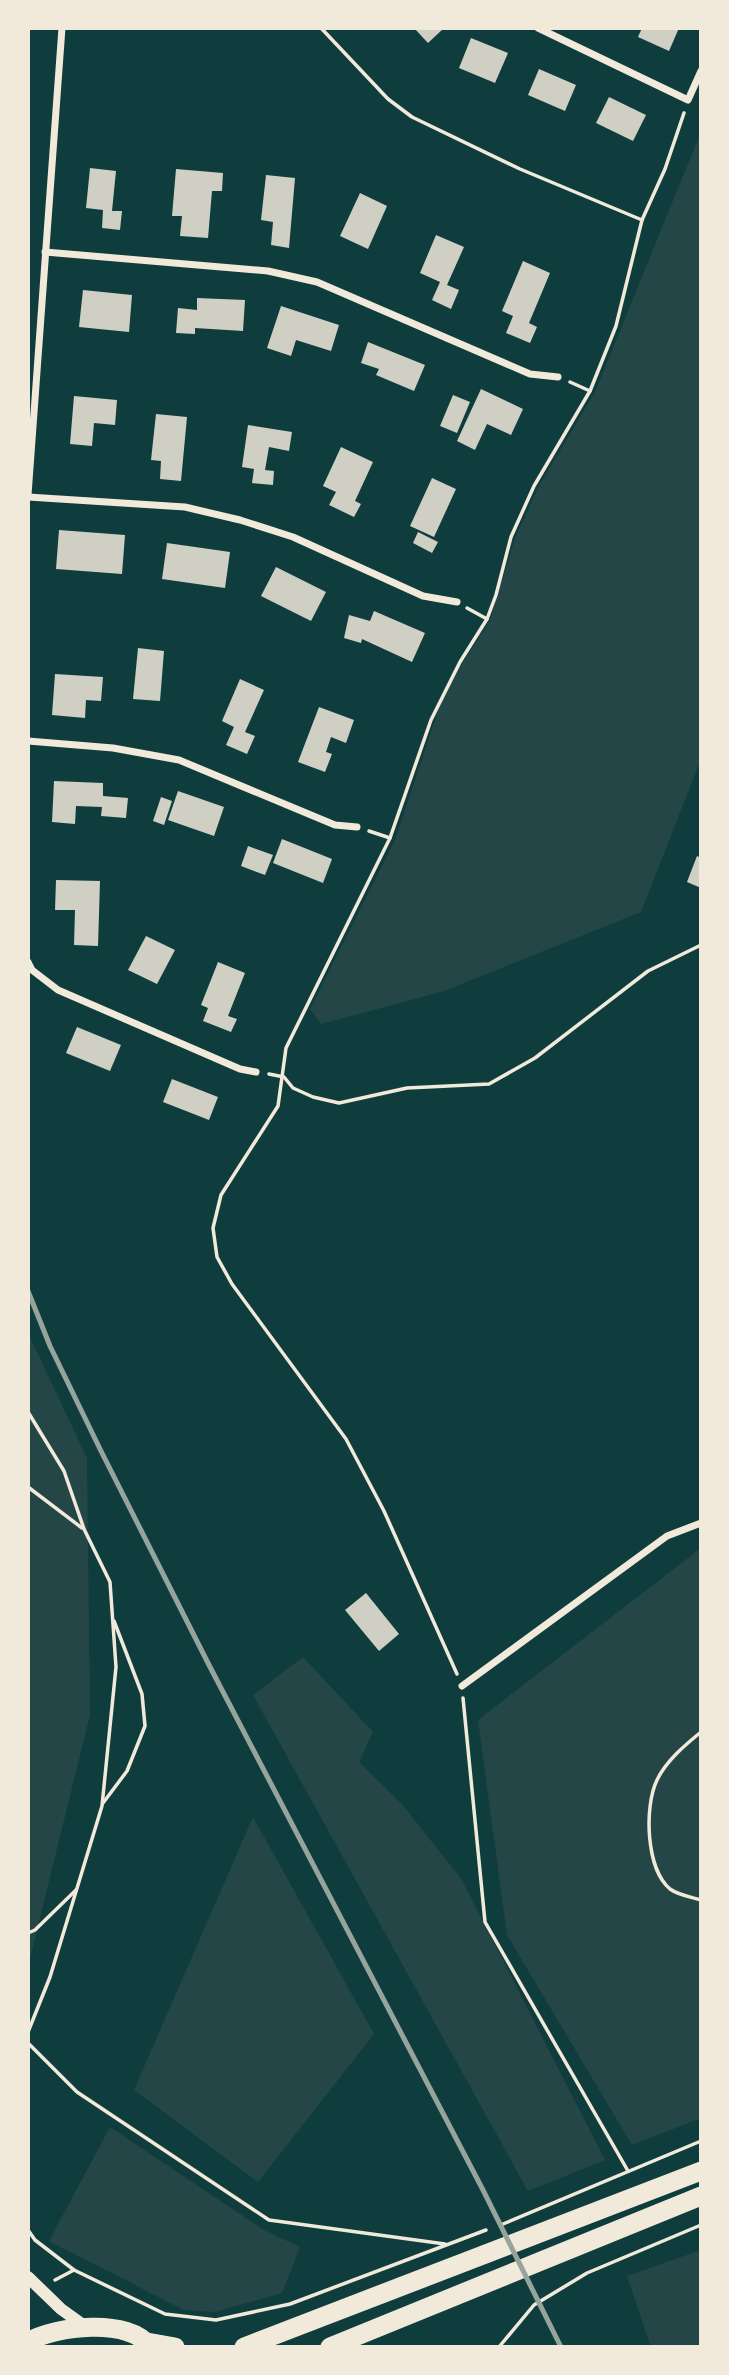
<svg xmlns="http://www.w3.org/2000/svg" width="729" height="2375" viewBox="0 0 729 2375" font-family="Barlow,sans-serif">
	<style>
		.green { fill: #244646 }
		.building { fill: #cfcfc3 }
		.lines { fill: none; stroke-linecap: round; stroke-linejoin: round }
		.path { stroke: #f1e9da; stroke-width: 3.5 }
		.minor { stroke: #f1e9da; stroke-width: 7 }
		.tertiary { stroke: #f1e9da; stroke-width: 12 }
		.trunk { stroke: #f1e9da; stroke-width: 19 }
		.rail { stroke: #97a49c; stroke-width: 5 }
	</style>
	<rect width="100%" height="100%" fill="#0f3d3e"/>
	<g class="green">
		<path d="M701,132V759L641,912L444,991L321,1024L310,1009L395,840L439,708L460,667L490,620L515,538L540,484L595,392Z"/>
		<path d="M28,1333L87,1458L90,1715L28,1966Z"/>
		<path d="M701,1548V2118L632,2145L507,1935L478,1720Z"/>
		<path d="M303,1657L373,1732L359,1762L402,1804L462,1880L605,2160L528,2191L253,1695Z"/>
		<path d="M253,1817L374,2034L258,2182L134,2090Z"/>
		<path d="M110,2127L264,2230L300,2247L282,2293L215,2312L184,2310L49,2241Z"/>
		<path d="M701,2250V2347H651L627,2276Z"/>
	</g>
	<g class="building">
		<path d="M414,28H444L428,43Z"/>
		<path d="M642,28H679L669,51L638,37Z"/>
		<path d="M471,38L508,53L495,83L459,68Z"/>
		<path d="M539,69L576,85L565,111L528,95Z"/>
		<path d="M609,97L646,115L633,141L596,123Z"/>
		<path d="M90,168L116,171L112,211H122L120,230L102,228L103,210L86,208Z"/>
		<path d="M176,169L223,173L222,191H212L208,238L180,236L182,216H172Z"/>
		<path d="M266,175L295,178L289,248L271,245L273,222L261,220Z"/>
		<path d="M360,193L387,206L368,249L340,236Z"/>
		<path d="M436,235L464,247L447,285L459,290L451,309L432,300L440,282L420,273Z"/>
		<path d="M523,261L550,273L529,323L537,327L530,343L506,333L513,316L502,311Z"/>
		<path d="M83,290L132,295L129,332L79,327Z"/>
		<path d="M197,298L245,300L243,331L195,328V334L176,333L178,308L197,310Z"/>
		<path d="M281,306L339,325L331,351L296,340L291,356L267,348Z"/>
		<path d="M368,342L425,365L414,391L376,375L379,369L361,363Z"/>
		<path d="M481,389L523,409L511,435L487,424L475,450L457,441Z"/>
		<path d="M453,395L470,402L457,433L440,426Z"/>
		<path d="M74,396L117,400L115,425L94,423L92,446L70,444Z"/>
		<path d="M156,414L187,417L181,481L160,479L161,461L151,460Z"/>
		<path d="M248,425L292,432L289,451L269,447L265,470L274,471L273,485L252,483L254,469L242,467Z"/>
		<path d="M341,447L373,462L355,501L361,504L354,517L329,505L336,492L323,486Z"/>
		<path d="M432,478L456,489L434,537L410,526Z"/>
		<path d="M59,530L125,535L122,574L56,569Z"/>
		<path d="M418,532L438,542L432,553L413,543Z"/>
		<path d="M167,543L230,552L225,588L162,579Z"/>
		<path d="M276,567L326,592L311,621L261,596Z"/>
		<path d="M374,611L425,633L412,662L362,639L361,643L344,638L349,615L370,621Z"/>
		<path d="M138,648L164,651L160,701L133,699Z"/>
		<path d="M55,674L103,677L101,701L86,700L85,718L52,715Z"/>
		<path d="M240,679L264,690L245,732L255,736L247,754L226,745L234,727L222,721Z"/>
		<path d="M319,707L354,720L346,743L331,737L326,752L332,754L325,772L298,762Z"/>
		<path d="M54,781L103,783V796L128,798L126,818L101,816L102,807L76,806L75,824L52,822Z"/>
		<path d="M178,791L224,807L214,836L168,820Z"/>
		<path d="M161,797L172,801L164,825L153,821Z"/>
		<path d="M282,839L332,859L323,883L273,863Z"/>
		<path d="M248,846L273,855L265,875L241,866Z"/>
		<path d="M697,856L701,858V888L687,882Z"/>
		<path d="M56,880L100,881L98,946L74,945L75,910H55Z"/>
		<path d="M146,936L175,950L157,984L128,970Z"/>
		<path d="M218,962L245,973L228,1016L237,1019L231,1032L203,1021L208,1008L201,1005Z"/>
		<path d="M77,1027L121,1045L110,1071L66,1053Z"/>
		<path d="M172,1079L218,1097L209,1120L163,1102Z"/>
		<path d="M366,1593L399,1634L379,1651L345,1610Z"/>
	</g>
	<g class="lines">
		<g class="path">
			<path d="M321,28L388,99L412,117L520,169L642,220"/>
			<path d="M570,382L590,391"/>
			<path d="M467,608L487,619"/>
			<path d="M369,831L390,838"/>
			<path d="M269,1074L284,1077L293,1088L313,1097L339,1103L407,1088L489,1084L535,1058L648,971L701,945"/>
			<path d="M28,1412L64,1471L84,1529L110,1582L116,1667L102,1806L50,1977L28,2032"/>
			<path d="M28,1487L82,1528"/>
			<path d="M457,1674L384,1511L346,1439L232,1284L217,1257L213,1228L221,1195L278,1106L286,1048L390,838L431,720L460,662L487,619L496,595L511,537L534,486L590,391L616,326L642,220L665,169L684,113"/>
			<path d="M463,1698L485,1922L628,2171"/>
			<path d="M701,1732C685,1745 666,1761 657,1780C644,1807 646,1869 670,1889C678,1895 691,1897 701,1900"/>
			<path d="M103,1803L127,1771L145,1726L142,1694L114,1621"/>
			<path d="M28,1933L35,1930L76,1890"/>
			<path d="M28,2043L77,2092L269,2220L445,2244"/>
			<path d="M503,2224L701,2141"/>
			<path d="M28,2230L35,2240L74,2270"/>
			<path d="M55,2280L74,2270L165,2314L216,2320L290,2304L486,2230"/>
			<path d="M499,2347L534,2305L587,2273L701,2225"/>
		</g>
		<g class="minor">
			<path d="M538,28L688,100L701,71"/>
			<path d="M45,252L268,271L317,282L530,374L558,377"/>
			<path d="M28,495L62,28"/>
			<path d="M28,497L185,507L240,520L293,537L423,596L457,602"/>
			<path d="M28,741L113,748L179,760L335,825L357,827"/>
			<path d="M28,962L32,970L58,990L240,1069L256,1072"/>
			<path d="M462,1686L667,1536L701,1523"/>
		</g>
		<path class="tertiary" d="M28,2277L61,2309L86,2327"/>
		<g class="trunk">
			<path d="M28,2342C55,2326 130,2317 150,2347"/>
			<path d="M147,2342L175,2347"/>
			<path d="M244,2347L701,2171"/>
			<path d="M330,2347L701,2196"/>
		</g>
		<path class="rail" d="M28,1291L50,1346L101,1451L209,1665L483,2190L561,2347"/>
	</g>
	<rect width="729" height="2375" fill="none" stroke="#f1e9da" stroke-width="60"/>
</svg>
